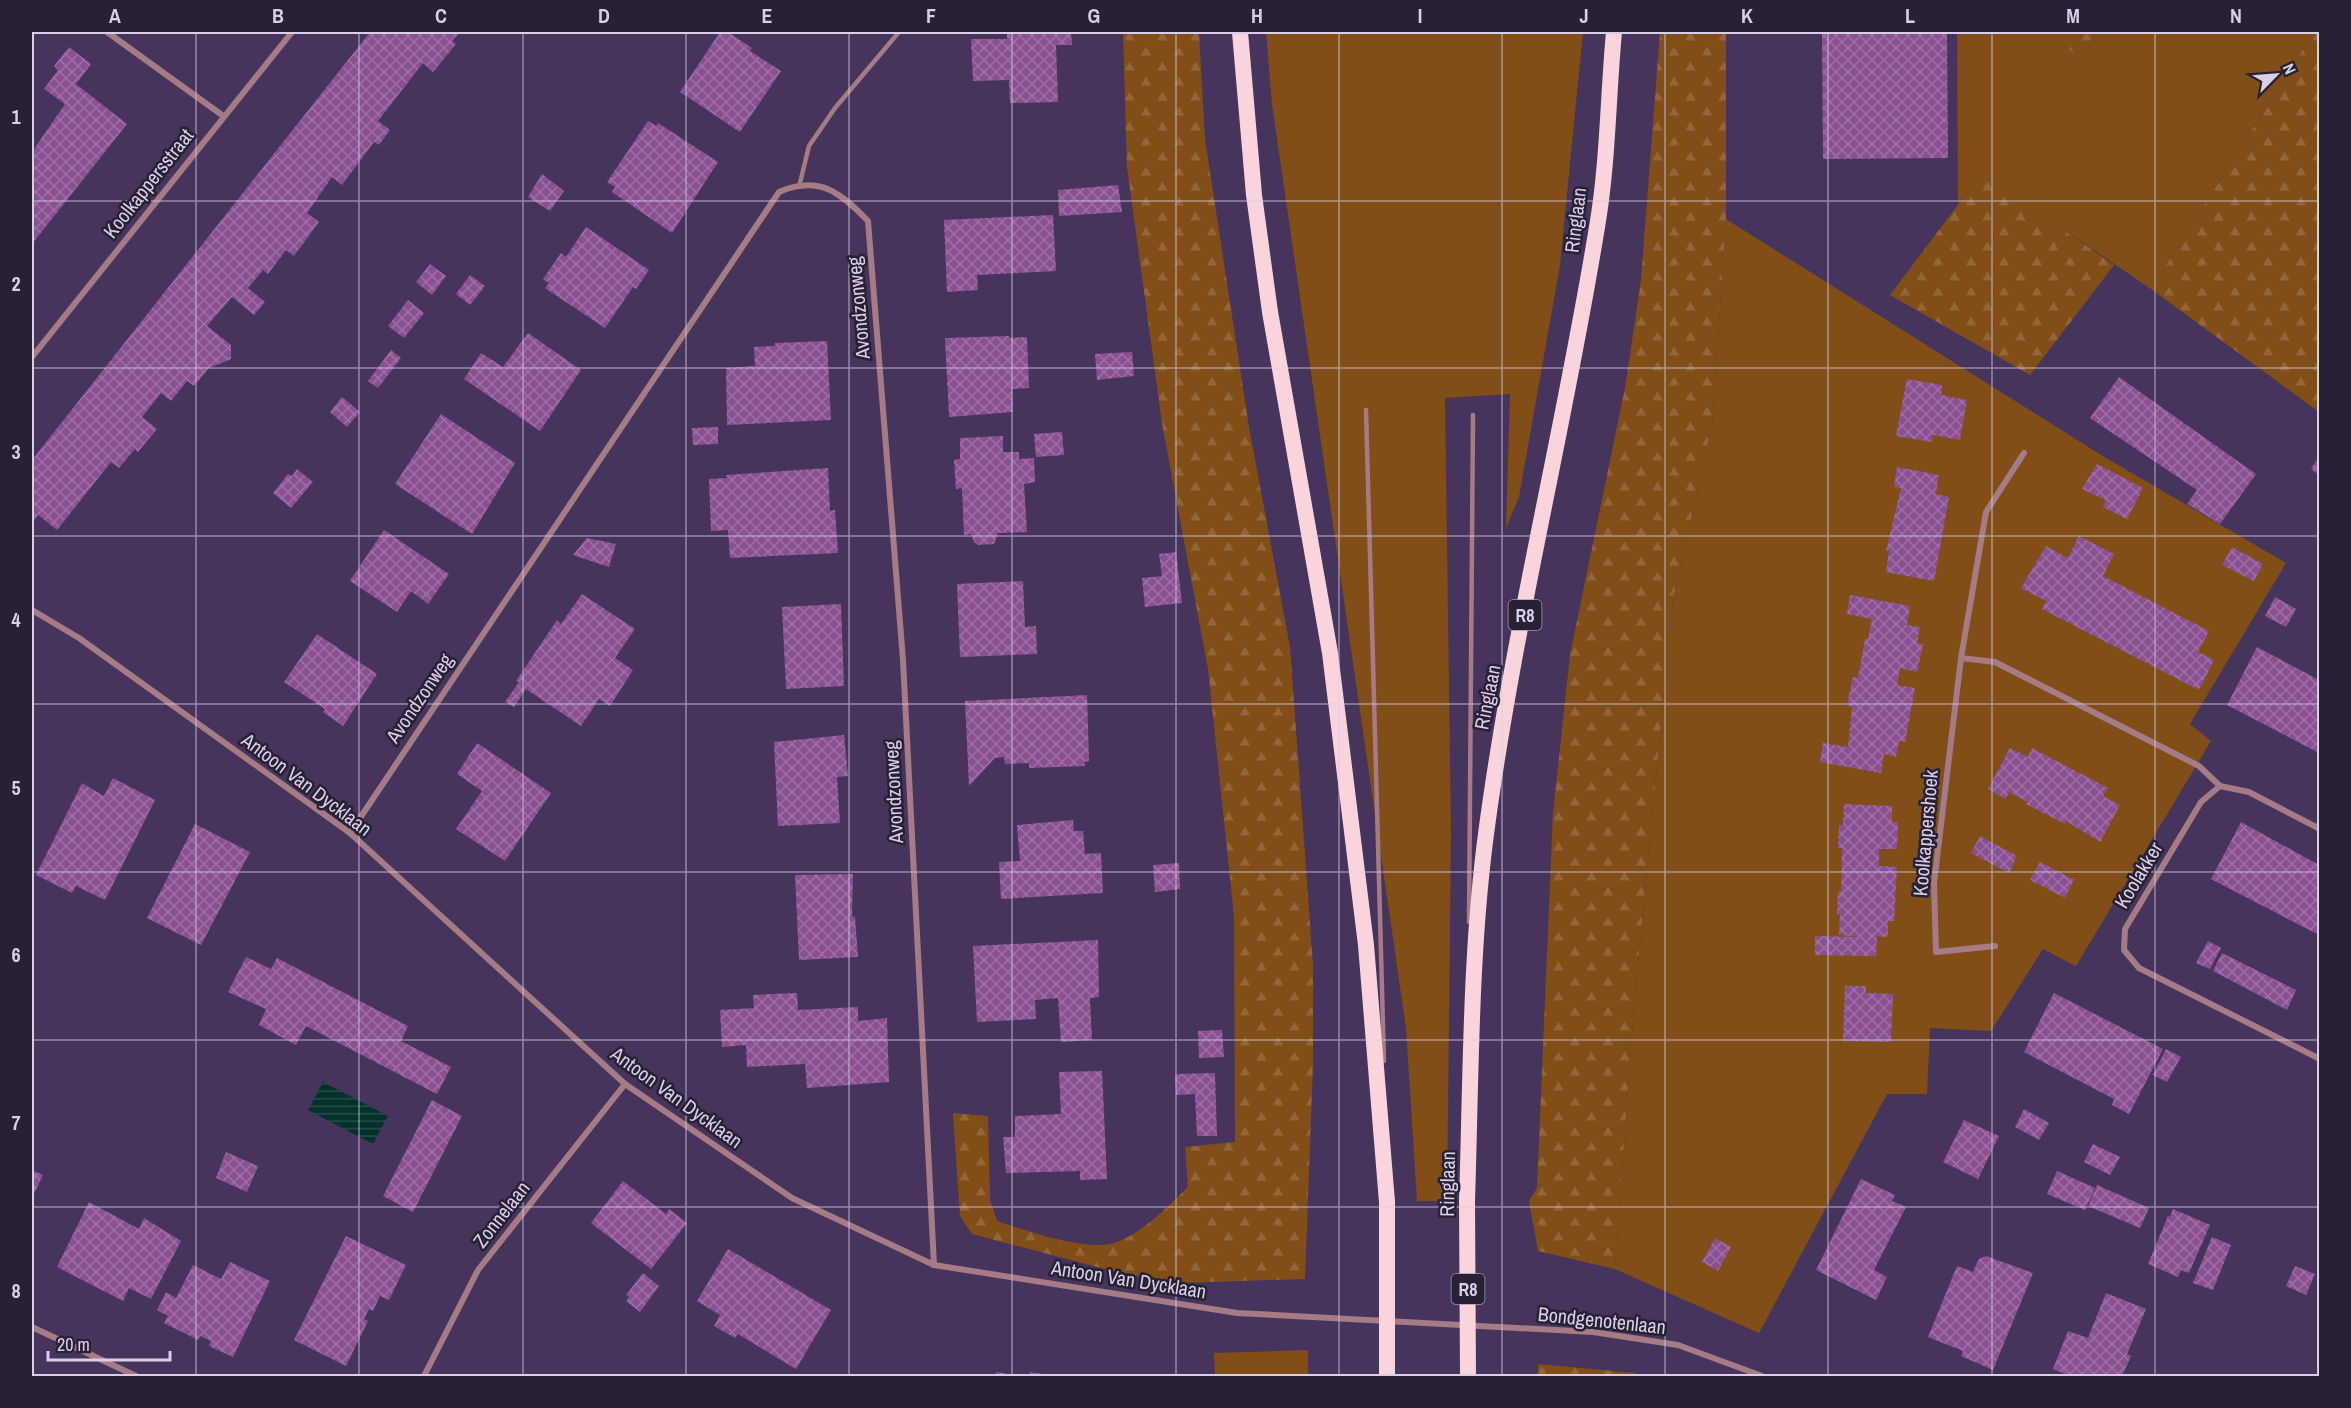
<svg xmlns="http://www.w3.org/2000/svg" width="2351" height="1408" viewBox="0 0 2351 1408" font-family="'Archivo Narrow',sans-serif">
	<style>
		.grass { fill: #814e17 }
		.forest { fill: url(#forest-firs) }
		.water { fill: url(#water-rules) }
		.building { fill: url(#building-cross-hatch) }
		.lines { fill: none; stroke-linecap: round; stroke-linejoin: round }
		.service { stroke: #a57b85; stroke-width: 4.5 }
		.minor { stroke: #a57b85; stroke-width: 6 }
		.trunk { stroke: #f9d4dc; stroke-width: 16 }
		.trunk-bridge { stroke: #f9d4dc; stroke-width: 16 }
		.grid { fill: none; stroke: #d9cfe8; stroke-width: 1.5; stroke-opacity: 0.55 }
		.labels { text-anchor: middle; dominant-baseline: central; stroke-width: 5; stroke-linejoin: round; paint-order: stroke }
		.shield { fill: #282134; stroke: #a49bb2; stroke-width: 1.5 }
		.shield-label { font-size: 18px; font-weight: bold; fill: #d9cfe8 }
		.street-label { font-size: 20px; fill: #d9cfe8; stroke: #282134 }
		.neatline { fill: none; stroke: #d9cfe8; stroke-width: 2 }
		.grid-label { font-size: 20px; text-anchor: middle; font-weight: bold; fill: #d9cfe8 }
	</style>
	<defs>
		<pattern id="forest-firs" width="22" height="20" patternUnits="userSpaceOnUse" patternTransform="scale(1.5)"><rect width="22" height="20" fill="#814e17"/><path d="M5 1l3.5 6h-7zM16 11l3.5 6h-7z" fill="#926639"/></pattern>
		<pattern id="water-rules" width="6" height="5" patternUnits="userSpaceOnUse" patternTransform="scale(1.5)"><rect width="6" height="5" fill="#03312b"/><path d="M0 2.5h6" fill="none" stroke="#274e4a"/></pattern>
		<pattern id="building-cross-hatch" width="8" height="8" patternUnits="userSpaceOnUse" patternTransform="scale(1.5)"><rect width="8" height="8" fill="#8a5092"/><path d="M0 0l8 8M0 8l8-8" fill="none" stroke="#9f70a6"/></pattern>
	</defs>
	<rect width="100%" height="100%" fill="#46345d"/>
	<g class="grass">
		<path d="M1266,32H1583L1560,265L1519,497L1506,528L1510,394L1445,398L1451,833L1447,1201H1417L1406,1028L1272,104Z"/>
		<path d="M1957,32H2056L2058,40L2080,59L2100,32H2314L2151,289L1982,174L1958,204Z"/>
		<path d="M1726,219L2101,455L2286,563L2190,724L2211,741L2076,966L2043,949L1991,1031L1930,1028L1927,1094H1887L1759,1333L1615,1269L1634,1005L1673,600L1712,425Z"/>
		<path d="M1308,1350V1376H1215L1214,1353Z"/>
	</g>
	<g class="forest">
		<path d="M1123,32H1199L1205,139L1249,427L1290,647L1313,965V1064L1305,1279L1176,1283L1116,1272L972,1234L960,1216L953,1113L988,1116L990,1199L997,1221C1024,1230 1088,1252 1114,1243C1143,1233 1166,1208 1188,1187L1185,1147L1235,1142L1234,916L1208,669L1162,423L1127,167Z"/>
		<path d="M1660,32H1726V219L1712,425L1673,600L1634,1005L1615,1269L1538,1251L1529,1201L1537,1188L1553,813L1570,655L1625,388L1641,280Z"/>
		<path d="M2056,32H2100L2080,59L2058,40Z"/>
		<path d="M2314,32H2320L2319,412L2151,289Z"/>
		<path d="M1982,173L2114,265L2030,375L1890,295Z"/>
		<path d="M1538,1364L1635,1373V1376H1538Z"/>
	</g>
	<path class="water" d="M323,1082L388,1116L373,1144L308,1110Z"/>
	<g class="building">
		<path d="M370,32H460L452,41L456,44L433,72L423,63L378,121L390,130L379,145L374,142L342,185L332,177L307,213L319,222L294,256L286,250L268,274L263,270L248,288L265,302L254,315L232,297L207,326L231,345V359L209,368L194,386L187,381L171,401L161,393L142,417L157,429L138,452L135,449L119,468L111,462L57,530L38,515L32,523V467L34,463L32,460Z"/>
		<path d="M720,32H728L752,48L750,51L781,71L740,132L680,92Z"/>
		<path d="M1007,32H1071L1072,45H1056L1058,102L1010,103L1009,80L973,81L971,39H1007Z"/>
		<path d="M1822,32H1947L1948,158L1823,159Z"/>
		<path d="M69,47L91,64L76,84L127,124L32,244V152L65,104L44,89L58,70L54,66Z"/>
		<path d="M648,121L656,126L658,123L718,162L672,233L612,192L615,187L607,182Z"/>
		<path d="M542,174L564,191L550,211L528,197Z"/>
		<path d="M1118,185L1122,212L1059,216L1058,190Z"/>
		<path d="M1053,215L1056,271L977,275L978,290L947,292L944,220Z"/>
		<path d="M586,227L649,270L636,289L633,287L605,328L545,288L549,283L543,279L561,253L566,257Z"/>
		<path d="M430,264L446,276L432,295L416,282Z"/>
		<path d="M470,275L485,286L470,305L456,294Z"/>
		<path d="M408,300L424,313L404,338L388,326Z"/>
		<path d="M528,333L581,370L540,431L464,379L481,353L503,367Z"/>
		<path d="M1009,336V338L1027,337L1029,388L1012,389L1013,412L949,417L945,338Z"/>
		<path d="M827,341L831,420L727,425L726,368L755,366L754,347L775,346V343Z"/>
		<path d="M391,350L401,358L378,388L368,381Z"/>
		<path d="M1132,352L1134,376L1097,380L1095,354Z"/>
		<path d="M2119,377L2256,474L2220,524L2187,504L2197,490L2090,418Z"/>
		<path d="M1907,379L1942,385L1941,395L1967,400L1960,440L1933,435L1932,442L1896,436Z"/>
		<path d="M342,397L360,412L347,427L330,412Z"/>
		<path d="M441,414L515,463L472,534L395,484Z"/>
		<path d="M718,427V444L693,445L692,428Z"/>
		<path d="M1062,432L1064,455L1036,457L1034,434Z"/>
		<path d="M1003,436V452H1019V459L1034,458L1035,482L1024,484L1027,532L998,533L994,544L978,545L974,542L971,534L964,535L962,488L956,489L954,460L960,459V438Z"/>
		<path d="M2319,456V475L2311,469Z"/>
		<path d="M2097,464L2143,488L2127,519L2103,507L2106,500L2082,489Z"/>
		<path d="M1897,467L1939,475L1936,494L1949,497L1934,581L1886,572L1889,551H1886L1901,488L1894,487Z"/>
		<path d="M828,468L830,511L835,510L838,553L730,558L728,530L711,531L709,479L727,478L726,475Z"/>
		<path d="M297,469L313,482L291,508L273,493L288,474L292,476Z"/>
		<path d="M384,530L449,574L428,604L411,591L397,612L350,581Z"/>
		<path d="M2079,536L2114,554L2103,576L2209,631L2198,652L2214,660L2199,690L2042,609L2046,601L2021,588L2046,546L2068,558Z"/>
		<path d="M587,538L616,544L609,567L573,555Z"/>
		<path d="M2232,547L2263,564L2254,581L2222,565Z"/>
		<path d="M1176,552L1182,603L1145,607L1142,578L1162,576L1159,554Z"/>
		<path d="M1023,581L1025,627L1036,626L1037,654L960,657L957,584Z"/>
		<path d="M582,594L635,629L615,658L633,670L610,706L599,699L581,726L526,689L514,707L505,702L519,682L516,681L557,620L561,624Z"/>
		<path d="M1850,595L1910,606L1907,625L1920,627L1917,643L1923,644L1917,672L1900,668L1897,685L1915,688L1905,742L1899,741L1896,757L1884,754L1881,773L1820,762L1823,743L1848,747L1852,707L1847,705L1853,677L1858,678L1865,639H1868L1872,619L1847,614Z"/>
		<path d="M2275,597L2296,609L2286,627L2265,616Z"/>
		<path d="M841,604L844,686L786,689L782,607Z"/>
		<path d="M317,634L377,674L343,726L323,712L325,709L284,682Z"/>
		<path d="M2257,647L2319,680V753L2227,705Z"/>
		<path d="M1087,695L1089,761L1084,762L1085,766L1029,768V763L1005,764L1004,757L995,758L969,786L965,701Z"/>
		<path d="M844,735L848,776L837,777L840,823L778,826L774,742Z"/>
		<path d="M477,743L551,793L505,861L456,829L482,791L457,774Z"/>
		<path d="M2010,748L2028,757L2032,748L2108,788L2103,796L2120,805L2100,842L2066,821L2065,824L2026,804L2028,802L2009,792L2006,799L1988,789Z"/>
		<path d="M113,778L155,800L105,900L76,886L72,893L36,875L82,783L104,796Z"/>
		<path d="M1844,804L1892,806V822H1898L1897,849H1879V866L1897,867L1894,921H1888V937L1877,936L1876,956L1815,955V936L1862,937L1839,935L1840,914H1837L1838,892H1841L1842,848H1838L1839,825H1843Z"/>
		<path d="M1073,820L1074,831H1083L1085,854L1101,853L1103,893L1001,899L999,862L1020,861L1017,825Z"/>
		<path d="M2241,822L2319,865V935L2211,879Z"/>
		<path d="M195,824L250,852L201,945L147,918Z"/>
		<path d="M1980,836L2017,856L2009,873L1971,853Z"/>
		<path d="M2040,862L2074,880L2065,898L2030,880Z"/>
		<path d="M1179,863L1180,889L1155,892L1153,865Z"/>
		<path d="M853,874L852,916L855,917L858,957L799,960L795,875Z"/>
		<path d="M1098,940L1099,997L1090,998L1092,1040L1061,1042L1058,998L1035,1000L1036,1019L977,1022L973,946Z"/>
		<path d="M2208,941L2221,948L2210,969L2196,963Z"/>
		<path d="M2222,953L2296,990L2287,1010L2213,971Z"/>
		<path d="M246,957L271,969L277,958L408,1026L401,1041L451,1067L437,1094L306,1026L296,1045L259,1025L266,1009L228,992Z"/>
		<path d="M1845,986H1866V993L1893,994L1891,1042L1843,1041Z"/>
		<path d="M797,993L798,1010L858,1007V1021L887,1018L889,1082L807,1088L805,1064L747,1067L746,1045L722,1047L720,1010L754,1008L753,995Z"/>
		<path d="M2054,993L2163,1049L2129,1114L2112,1105L2114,1099L2024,1052Z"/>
		<path d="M1222,1030L1224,1057L1199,1058L1198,1031Z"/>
		<path d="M2166,1049L2181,1057L2167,1082L2153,1075Z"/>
		<path d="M1102,1071L1107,1179L1080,1180V1171L1006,1173L1003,1137H1015V1116L1061,1114L1059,1072Z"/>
		<path d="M1215,1073L1217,1136H1197L1195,1094L1176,1095L1175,1074Z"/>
		<path d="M432,1100L462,1116L413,1212L383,1196Z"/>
		<path d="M2024,1109L2049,1123L2039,1140L2015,1127Z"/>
		<path d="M1964,1120L1999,1136L1978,1179L1943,1162Z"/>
		<path d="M2093,1144L2120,1157L2110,1175L2084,1162Z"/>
		<path d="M226,1152L258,1166L247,1192L216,1178Z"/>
		<path d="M32,1170L43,1175L32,1198Z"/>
		<path d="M2057,1171L2095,1188L2085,1210L2047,1194Z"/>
		<path d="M1861,1179L1895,1195L1892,1201L1906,1207L1874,1270L1887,1277L1876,1300L1816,1270Z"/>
		<path d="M623,1181L666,1214L669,1209L687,1223L651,1269L591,1223Z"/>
		<path d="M2097,1185L2149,1208L2140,1228L2088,1206Z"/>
		<path d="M89,1202L139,1229L144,1218L181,1241L151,1299L129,1288L123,1301L57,1267Z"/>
		<path d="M2173,1209L2210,1225L2189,1273L2181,1270L2178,1277L2148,1264L2168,1216L2170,1217Z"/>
		<path d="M346,1236L406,1265L389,1300L380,1296L373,1311L369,1309L364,1319L368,1321L346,1366L294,1340Z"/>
		<path d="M2212,1237L2231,1245L2213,1290L2193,1283Z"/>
		<path d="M1715,1238L1731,1247L1718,1271L1702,1262Z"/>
		<path d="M728,1249L831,1310L796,1369L738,1334L735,1338L714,1326L720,1315L697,1301Z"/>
		<path d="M1986,1256L2033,1273L1993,1370L1961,1356L1963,1351L1928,1337L1957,1266L1973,1272L1979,1259Z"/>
		<path d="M230,1262L270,1281L233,1357L209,1346L211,1341L200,1336L198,1340L164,1323L168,1316L157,1310L166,1292L176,1298L193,1265L221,1279Z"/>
		<path d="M2295,1266L2315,1274L2306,1295L2286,1286Z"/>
		<path d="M643,1273L659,1286L640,1312L626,1301L629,1297L626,1295Z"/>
		<path d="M2106,1293L2146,1309L2127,1354L2131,1356L2122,1376H2070L2053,1369L2068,1331L2088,1338Z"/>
		<path d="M996,1372L1015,1375V1376H995Z"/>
		<path d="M1030,1372L1048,1375V1376H1029Z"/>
	</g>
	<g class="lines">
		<g class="service">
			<path d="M800,183L809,146L835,108L899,32"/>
			<path d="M1366,410L1384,1061"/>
			<path d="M1469,922L1473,415"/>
		</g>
		<g class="minor">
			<path d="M107,32L222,115"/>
			<path d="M32,357L292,32"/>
			<path d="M2024,453L1986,512L1961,658L1995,662L2199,766L2220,786"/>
			<path d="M32,610L79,638L350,833L625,1084L792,1198L934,1265L1237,1313L1593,1332L1678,1345L1762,1376"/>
			<path d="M1961,658L1934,883L1936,952L1995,946"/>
			<path d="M2320,829L2249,792L2220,786L2201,802L2125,929L2124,950L2139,968L2320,1059"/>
			<path d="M350,833L779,192C819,175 840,192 868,221L903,660L934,1265"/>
			<path d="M32,1327L136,1376"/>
			<path d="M424,1376L478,1270L625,1084"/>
		</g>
		<g class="trunk">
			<path d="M1240,32L1254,195L1270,312L1330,653L1366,945L1387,1202"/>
			<path d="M1467,1201C1471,1079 1470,955 1486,834C1513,630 1564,430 1597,227C1608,163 1608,96 1614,32"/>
		</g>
		<g class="trunk-bridge">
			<path d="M1467,1201L1468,1376"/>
			<path d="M1387,1376V1202"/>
		</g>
	</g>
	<path class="grid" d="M196,32V1376M359,32V1376M523,32V1376M686,32V1376M849,32V1376M1012,32V1376M1176,32V1376M1339,32V1376M1502,32V1376M1665,32V1376M1828,32V1376M1992,32V1376M2155,32V1376M32,201H2320M32,368H2320M32,536H2320M32,704H2320M32,872H2320M32,1040H2320M32,1207H2320"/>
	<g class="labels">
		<g class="shield">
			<rect x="1508.5" y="600" width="33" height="30" rx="4.5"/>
			<rect x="1451.5" y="1274" width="33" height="30" rx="4.5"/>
		</g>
		<g class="shield-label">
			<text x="1525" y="615">R8</text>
			<text x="1468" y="1289">R8</text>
		</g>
		<g class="street-label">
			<text transform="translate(148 183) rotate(-52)">Koolkappersstraat</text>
			<text transform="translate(1575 220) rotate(-83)">Ringlaan</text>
			<text transform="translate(858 308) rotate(-95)">Avondzonweg</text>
			<text transform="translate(1487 697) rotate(-79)">Ringlaan</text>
			<text transform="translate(419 698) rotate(-56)">Avondzonweg</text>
			<text transform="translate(307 784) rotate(37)">Antoon Van Dycklaan</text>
			<text transform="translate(893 792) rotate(-93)">Avondzonweg</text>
			<text transform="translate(1925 833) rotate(-85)">Koolkappershoek</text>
			<text transform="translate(2138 875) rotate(-59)">Koolakker</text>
			<text transform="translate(677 1097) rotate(36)">Antoon Van Dycklaan</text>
			<text transform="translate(1447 1184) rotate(-89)">Ringlaan</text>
			<text transform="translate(501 1214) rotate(-52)">Zonnelaan</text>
			<text transform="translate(1129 1279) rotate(9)">Antoon Van Dycklaan</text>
			<text transform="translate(1602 1320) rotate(6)">Bondgenotenlaan</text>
		</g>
	</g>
	<rect width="2351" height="1408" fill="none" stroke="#282134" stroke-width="66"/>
	<g transform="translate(2276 75) rotate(65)" stroke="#282134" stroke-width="4.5" paint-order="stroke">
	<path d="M0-4.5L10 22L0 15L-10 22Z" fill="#d9cfe8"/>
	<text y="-9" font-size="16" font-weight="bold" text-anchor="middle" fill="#d9cfe8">N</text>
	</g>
	<path d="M48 1351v9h122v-9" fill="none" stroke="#d9cfe8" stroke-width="3"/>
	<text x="57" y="1351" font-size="18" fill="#d9cfe8" stroke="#282134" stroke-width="4.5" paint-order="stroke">20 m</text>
	<rect x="33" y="33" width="2285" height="1342" class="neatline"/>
	<g class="grid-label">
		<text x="115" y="23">A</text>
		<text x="278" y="23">B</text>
		<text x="441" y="23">C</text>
		<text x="604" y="23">D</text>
		<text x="767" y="23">E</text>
		<text x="931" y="23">F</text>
		<text x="1094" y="23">G</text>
		<text x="1257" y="23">H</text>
		<text x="1420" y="23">I</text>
		<text x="1584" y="23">J</text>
		<text x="1747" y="23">K</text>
		<text x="1910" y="23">L</text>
		<text x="2073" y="23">M</text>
		<text x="2236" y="23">N</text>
		<text x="16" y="124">1</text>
		<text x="16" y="291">2</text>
		<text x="16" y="459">3</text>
		<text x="16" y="627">4</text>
		<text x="16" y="795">5</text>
		<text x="16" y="962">6</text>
		<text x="16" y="1130">7</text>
		<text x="16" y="1298">8</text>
	</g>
</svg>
